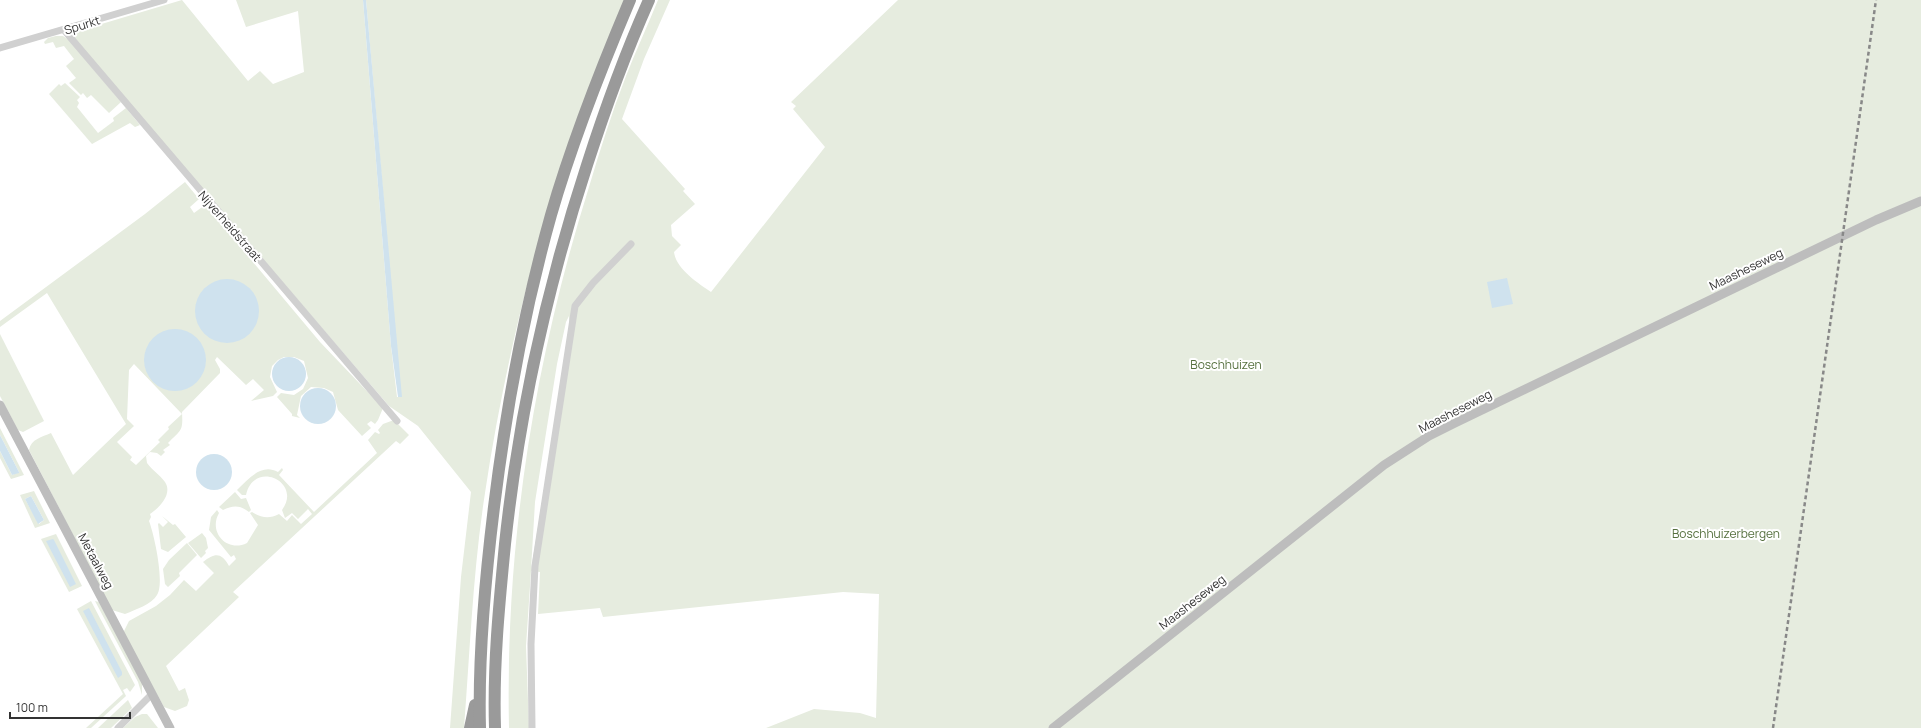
<svg xmlns="http://www.w3.org/2000/svg" width="1921" height="728" viewBox="0 0 1921 728" font-family="Manrope,sans-serif">
	<style>
		.green { fill: #e6ecdf; fill-rule: evenodd }
		.water { fill: #cfe2ee }
		.lines { fill: none; stroke-linecap: round; stroke-linejoin: round }
		.street { stroke: #d0d0d0; stroke-width: 7 }
		.secondary { stroke: #bdbdbd; stroke-width: 9 }
		.highway { stroke: #9a9a9a; stroke-width: 12 }
		.rail { stroke: #888; stroke-width: 2.5; stroke-dasharray: 4 3; stroke-linecap: butt }
		.labels { text-anchor: middle; dominant-baseline: central; stroke-width: 4; stroke-linejoin: round; paint-order: stroke }
		.street-label { font-size: 12px; fill: #333; stroke: #fff }
		.park-label { font-size: 12px; fill: #56703f; stroke: #fff }
	</style>
	<rect width="100%" height="100%" fill="#fff"/>
	<g class="green">
		<path d="M182,0L248,81L260,71L273,84L304,72L298,11L246,27L236,0H363L391,346L397,397H401L366,0H624L531,270C512,342 496,419 485,493C473,570 470,650 464,728H450L461,577L471,492L418,426L389,406L72,37V33L78,31Z"/>
		<path d="M658,0H670L644,59L622,119L685,189L683,191L695,204L671,225L672,236L681,245L674,252C676,269 698,283 711,292L825,147L793,109L796,106L791,102L898,0H1921V728H766L814,709L860,713L876,718L879,594L843,592L603,617L600,608L538,614L540,572L531,571L526,646L529,728H509C505,544 534,362 589,187C600,150 612,112 626,76C636,50 648,25 658,0ZM569,316V333L531,570L535,502L557,364L566,322Z"/>
		<path d="M56,36H63L69,40L121,102L109,113L91,95L87,98L83,93L81,95L69,83L76,78L66,66L74,59L64,46L56,48L53,42L45,44L44,42L48,38Z"/>
		<path d="M65,83L80,97L77,100L79,103L77,107L98,133L114,121L113,118L126,108L140,125L135,127L130,123L92,144L49,94L59,84L61,86Z"/>
		<path d="M185,182L199,199L190,207L194,213L205,205L320,342L383,408L378,420L375,424L371,421L367,424L371,428L362,436L338,410L333,392L324,388L311,387L301,396L297,415L300,418L292,416V414L277,397L281,393L294,395L303,389L308,378L304,361L294,357H284L278,360L272,366L270,377L277,392L273,396L251,401L264,390L253,379L246,385L217,357L215,360L220,369V373L182,412C183,431 182,429 168,443L170,445L163,450L165,452L161,456L157,453L150,452L146,456L147,463C152,470 160,475 165,482C173,494 159,508 150,514L151,517L149,521C154,534 165,583 157,595C152,604 135,610 125,614L112,610L29,450C31,439 42,437 51,433L73,475L126,424L47,293L0,327V321L145,214ZM134,364L182,414L168,427L169,429L158,440L160,442L136,465L130,460L132,457L117,442L134,426L127,419L129,370Z"/>
		<path d="M0,334L44,421L23,432L18,430L0,396Z"/>
		<path d="M394,420L409,435L400,444L396,441L233,592L239,597L166,666L179,691L185,688L189,700L187,706L175,711L164,707L123,633L129,621L156,606L170,595L184,580L196,591L214,573L203,562C215,553 221,552 229,566L236,559L234,555L231,557L209,530L211,517L217,510L219,513C208,532 227,553 247,543L258,525L250,513L252,512C262,518 269,519 279,514L287,521L292,515L301,524L312,514L308,509L298,519L292,513L285,518L282,510C303,482 254,459 246,495H242L237,490C249,479 261,463 278,472L282,468L283,470L279,475L314,512L377,453L368,440L375,432L379,434L380,433L378,430L383,424Z"/>
		<path d="M0,428L24,475L11,479L0,458V451L12,475L19,472L0,435Z"/>
		<path d="M34,491L50,523L35,528L20,495ZM31,496L44,520L39,524L25,499Z"/>
		<path d="M235,492L241,499L246,498L251,510L249,512C240,505 233,505 223,510L219,507Z"/>
		<path d="M162,516L173,525L175,524L186,537L168,552L161,549L158,524L159,523L163,527L168,522Z"/>
		<path d="M202,533L206,538L208,548L205,551L206,553L201,558L188,543Z"/>
		<path d="M56,534L82,586L69,592L41,539Z"/>
		<path d="M187,543L197,555L179,573L180,576L168,587L165,584L163,569L169,560Z"/>
		<path d="M91,601L135,685L130,692L127,688L123,690L126,696L91,728H86L123,694L77,609Z"/>
		<path d="M95,601L99,602L142,683V695L138,682Z"/>
		<path d="M128,700L132,708L111,728H98Z"/>
		<path d="M142,714H147L158,728H123L135,717Z"/>
	</g>
	<g class="water">
		<path d="M363,0H366L402,397H398L391,346Z"/>
		<path d="M1507,278L1513,304L1492,308L1487,282Z"/>
		<circle cx="227" cy="311" r="32"/>
		<circle cx="175" cy="360" r="31"/>
		<circle cx="289" cy="374" r="17"/>
		<circle cx="318" cy="406" r="18"/>
		<path d="M0,435L19,472V473L12,475L0,451Z"/>
		<circle cx="214" cy="472" r="18"/>
		<path d="M31,496L44,520L38,524L25,499Z"/>
		<path d="M53,539L54,540L76,584L70,587L46,541Z"/>
		<path d="M89,608L122,672V675L118,678L83,611Z"/>
	</g>
	<g class="lines">
		<g class="street">
			<path d="M64,30L397,421"/>
			<path d="M0,48L164,0"/>
			<path d="M118,728L152,694"/>
			<path d="M532,728L531,644L535,566L575,306L593,283L631,244"/>
		</g>
		<g class="secondary">
			<path d="M0,405L170,728"/>
			<path d="M1053,728L1384,465L1429,436L1455,423L1876,220L1921,201"/>
		</g>
		<g class="highway">
			<path d="M470,728L475,705"/>
			<path d="M480,728C478,654 485,580 494,507C506,409 524,311 551,215C572,142 600,71 630,0"/>
			<path d="M495,728C493,667 499,605 505,544C519,413 546,290 587,165C605,109 625,54 649,0"/>
		</g>
		<path class="rail" d="M1773,728L1876,0"/>
	</g>
	<g class="labels">
		<g class="street-label">
			<text transform="translate(82 25) rotate(-17)">Spurkt</text>
			<text transform="translate(230 226) rotate(49)">Nijverheidstraat</text>
			<text transform="translate(1746 269) rotate(-26)">Maasheseweg</text>
			<text transform="translate(1455 411) rotate(-27)">Maasheseweg</text>
			<text transform="translate(96 561) rotate(62)">Metaalweg</text>
			<text transform="translate(1192 602) rotate(-38)">Maasheseweg</text>
		</g>
		<g class="park-label">
			<text x="1226" y="364">Boschhuizen</text>
			<text x="1726" y="533">Boschhuizerbergen</text>
		</g>
	</g>
	<path d="M10 712v6h120v-6" fill="none" stroke="#333333" stroke-width="2"/>
	<text x="16" y="712" font-size="12" fill="#333333" stroke="#ffffff" stroke-width="3" paint-order="stroke">100 m</text>
</svg>
